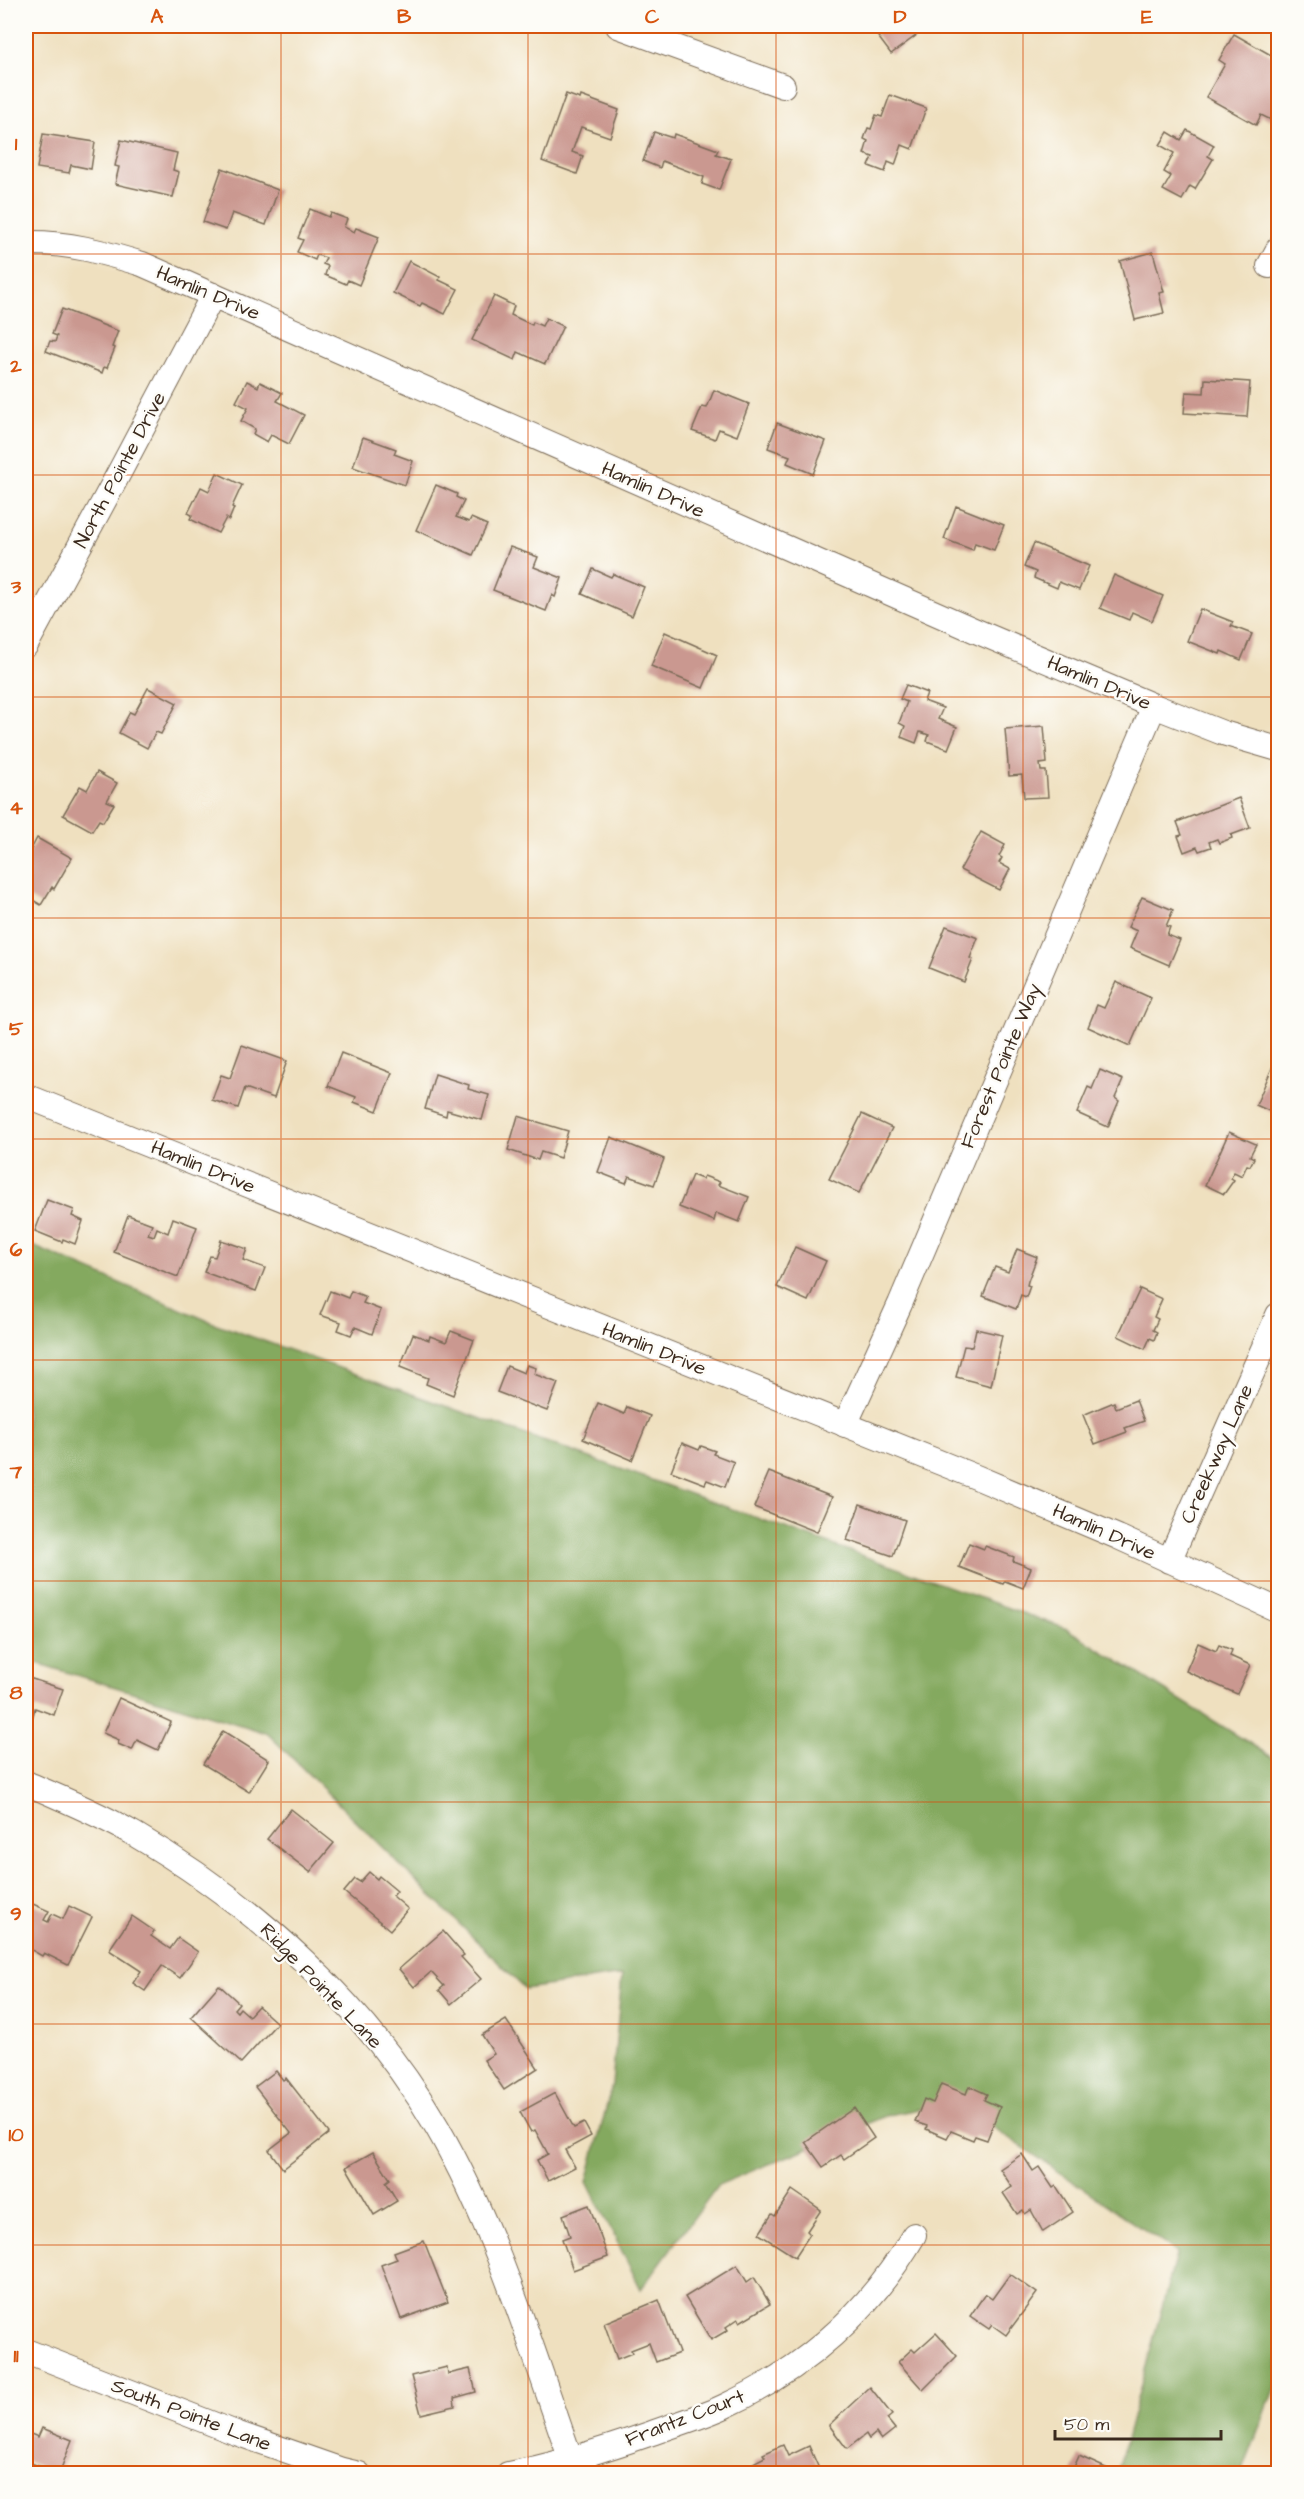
<svg xmlns="http://www.w3.org/2000/svg" width="1304" height="2499" viewBox="0 0 1304 2499" font-family="'Architects Daughter',sans-serif">
	<style>
		.forest { fill: #84a95e; stroke: #606a3e; stroke-width: 1.5 }
		.building { fill: #ca9890 }
		.lines { fill: none; stroke-linecap: round; stroke-linejoin: round }
		.minor-casing { stroke: #7a6a56; stroke-width: 26 }
		.minor { stroke: #fff; stroke-width: 24 }
		.grid { fill: none; stroke: #d7540e; stroke-width: 1.5; stroke-opacity: 0.55 }
		.labels { text-anchor: middle; dominant-baseline: central; stroke-width: 5; stroke-linejoin: round; paint-order: stroke }
		.street-label { font-size: 20px; fill: #3b2a1e; stroke: #fdfcf7 }
		.neatline { fill: none; stroke: #d7540e; stroke-width: 2 }
		.grid-label { font-size: 20px; text-anchor: middle; font-weight: bold; fill: #d7540e }
	</style>
	<rect width="100%" height="100%" fill="#fdfcf7"/>
	<filter id="ink" filterUnits="userSpaceOnUse"><feTurbulence type="fractalNoise" baseFrequency=".0167" numOctaves="2"/><feDisplacementMap in="SourceGraphic" scale="12" xChannelSelector="R" yChannelSelector="G"/><feConvolveMatrix kernelMatrix="1 2 1 2 8 2 1 2 1" color-interpolation-filters="sRGB"/></filter>
	<filter id="wash" filterUnits="userSpaceOnUse"><feTurbulence type="fractalNoise" baseFrequency=".008" numOctaves="4" result="noise"/><feDisplacementMap in="SourceGraphic" scale="24" xChannelSelector="R" yChannelSelector="G"/><feGaussianBlur stdDeviation="1.35" result="paint"/><feColorMatrix in="noise" values="0 0 0 0 0 0 0 0 0 0 0 0 0 0 0 0 0 1.4 0 .05"/><feComposite in="paint" operator="in"/></filter>
	<g filter="url(#wash)">
		<rect width="100%" height="100%" fill="#efe0bf"/>
		<path class="forest" d="M26,1243L211,1322L1067,1629L1278,1761V2379L1242,2473H1117L1177,2252L956,2102L888,2115L718,2185L641,2289L587,2182L612,2085L622,1975L525,1989L267,1733L26,1660Z"/>
		<g id="blocks">
			<g class="building">
				<path d="M873,26H916L921,32L891,54L873,30L875,29Z"/>
				<path d="M1234,34L1278,59V107L1271,120L1261,115L1256,125L1206,97L1225,64L1219,60Z"/>
				<path d="M566,94L580,99L581,96L619,110L610,137L581,127L572,152L583,156L577,174L542,161Z"/>
				<path d="M890,95L926,108L912,149L902,145L895,165L888,162L885,172L869,166L873,157L864,154L868,141L864,139L868,128L871,129L876,115L882,117Z"/>
				<path d="M1187,130L1214,145L1208,156L1213,159L1195,189L1190,186L1182,200L1163,190L1171,176L1164,172L1174,153L1160,145L1168,132L1181,140Z"/>
				<path d="M654,132L673,138L674,134L718,150L716,154L731,159L719,190L702,184L704,177L662,161L660,168L643,161Z"/>
				<path d="M43,134L95,142L91,169L71,165L69,173L37,168Z"/>
				<path d="M121,140L177,153L173,170L179,172L173,197L115,184L119,167L115,166Z"/>
				<path d="M222,168L278,190L266,225L232,213L226,230L203,222Z"/>
				<path d="M310,209L329,217L331,213L347,219L344,227L354,232L356,228L379,237L359,285L348,280L346,284L325,275L328,266L323,264L326,258L317,255L315,260L297,252L303,240L298,238Z"/>
				<path d="M1153,252L1164,292L1159,293L1164,313L1135,320L1120,261Z"/>
				<path d="M409,261L440,277L439,280L458,289L445,314L422,303L420,306L393,293Z"/>
				<path d="M494,296L514,306L511,315L532,325L533,322L542,326L546,318L563,326L545,364L518,352L515,360L472,340Z"/>
				<path d="M62,309L118,331L112,347L115,348L107,368L104,367L102,373L46,351L50,341L55,342L57,336L52,334Z"/>
				<path d="M1205,379L1250,382L1247,417L1184,413L1186,392L1204,393Z"/>
				<path d="M247,381L258,387L260,382L282,393L277,401L304,415L289,444L271,435L267,442L253,434L255,429L241,421L248,408L236,402Z"/>
				<path d="M714,390L749,404L737,436L719,429L715,439L692,431L702,407L707,408Z"/>
				<path d="M777,423L826,441L813,474L787,463L790,456L768,448Z"/>
				<path d="M363,437L396,449L394,454L413,461L405,485L353,467Z"/>
				<path d="M217,473L242,485L232,507L234,508L229,520L226,518L218,533L190,519L192,515L188,513L201,487L209,491Z"/>
				<path d="M436,485L457,494L456,497L464,501L456,517L469,522L471,518L487,525L473,555L416,530Z"/>
				<path d="M956,506L1004,525L994,550L975,543L973,550L944,539Z"/>
				<path d="M1034,543L1089,566L1079,590L1059,582L1057,588L1034,578L1036,572L1024,567Z"/>
				<path d="M510,547L538,557L534,567L562,578L555,597L552,595L546,611L493,590Z"/>
				<path d="M593,569L611,577L613,574L644,587L632,616L582,594Z"/>
				<path d="M1114,575L1163,596L1152,621L1132,612L1129,620L1100,608Z"/>
				<path d="M1200,609L1233,622L1231,626L1252,634L1241,660L1221,651L1220,654L1187,641Z"/>
				<path d="M665,632L717,655L703,688L651,666Z"/>
				<path d="M906,685L927,693L924,701L943,708L938,719L957,727L948,749L927,741L929,735L920,732L916,743L901,737L905,726L899,723L907,702L900,699Z"/>
				<path d="M148,688L177,703L161,734L156,732L147,748L119,733L130,712L134,714Z"/>
				<path d="M1044,726L1047,763L1040,764L1041,771H1046L1048,797L1024,798L1022,775L1009,776L1005,729Z"/>
				<path d="M97,772L117,783L107,801L114,804L103,822L99,820L92,831L63,815L80,786L87,790Z"/>
				<path d="M1239,798L1250,828L1231,835L1232,838L1219,843L1217,839L1209,842L1211,847L1199,851L1197,847L1184,852L1178,836L1182,835L1177,822Z"/>
				<path d="M981,832L1005,845L999,856L1002,858L999,863L1010,869L999,890L960,870Z"/>
				<path d="M37,838L72,858L54,889L52,887L41,905L26,896V859Z"/>
				<path d="M1142,897L1173,910L1166,926L1170,927L1167,935L1180,940L1169,965L1130,948L1137,931L1128,927Z"/>
				<path d="M946,926L978,938L970,958L973,959L964,982L929,968Z"/>
				<path d="M1116,982L1151,998L1130,1046L1088,1027L1097,1005L1104,1008Z"/>
				<path d="M242,1045L287,1061L274,1098L245,1088L238,1108L212,1100L221,1075L230,1078Z"/>
				<path d="M341,1053L392,1073L377,1111L354,1102L356,1097L328,1086Z"/>
				<path d="M1278,1054V1115L1256,1105Z"/>
				<path d="M1100,1070L1123,1080L1115,1098L1119,1101L1108,1127L1077,1113L1088,1087L1092,1089Z"/>
				<path d="M435,1074L469,1085L468,1089L489,1095L482,1120L447,1110L446,1116L425,1109Z"/>
				<path d="M862,1114L892,1128L859,1193L829,1179Z"/>
				<path d="M518,1116L568,1131L560,1158L541,1152L538,1160L508,1150Z"/>
				<path d="M1229,1132L1256,1144L1250,1156L1254,1158L1250,1166L1247,1165L1242,1176L1234,1172L1231,1178L1234,1180L1224,1194L1205,1185Z"/>
				<path d="M611,1137L664,1159L654,1185L629,1176L626,1183L598,1172Z"/>
				<path d="M692,1175L702,1179L704,1176L720,1182L718,1185L749,1197L739,1222L716,1213L714,1221L679,1207Z"/>
				<path d="M47,1200L74,1210L72,1216L83,1221L75,1244L63,1239L62,1242L35,1231Z"/>
				<path d="M128,1215L152,1224L148,1234L154,1236L157,1228L168,1233L173,1218L197,1227L178,1277L114,1252Z"/>
				<path d="M221,1240L247,1249L243,1260L265,1268L256,1291L204,1272L210,1256L215,1257Z"/>
				<path d="M795,1247L826,1261L808,1301L777,1287Z"/>
				<path d="M1017,1249L1037,1257L1028,1281L1027,1285L1030,1286L1026,1297L1021,1295L1016,1309L983,1296L995,1267L1008,1272Z"/>
				<path d="M1140,1289L1162,1299L1154,1317L1158,1319L1153,1330L1157,1332L1154,1340L1150,1338L1145,1349L1118,1336Z"/>
				<path d="M330,1291L348,1298L351,1291L366,1297L363,1303L381,1310L372,1334L355,1327L351,1335L338,1330L341,1322L320,1315Z"/>
				<path d="M976,1329L1002,1335L991,1386L956,1377L964,1346L972,1347Z"/>
				<path d="M451,1331L474,1340L453,1395L426,1384L428,1378L400,1367L413,1334L429,1340L430,1336L446,1342Z"/>
				<path d="M527,1365L536,1368L534,1374L558,1383L547,1411L497,1392L507,1366L524,1373Z"/>
				<path d="M1136,1400L1144,1421L1125,1428L1127,1432L1095,1444L1083,1415L1114,1402L1116,1408Z"/>
				<path d="M598,1403L624,1414L627,1407L650,1416L632,1460L583,1439Z"/>
				<path d="M682,1443L699,1450L701,1446L715,1451L713,1454L734,1462L725,1487L707,1480L705,1484L671,1471Z"/>
				<path d="M769,1472L832,1497L817,1532L754,1507Z"/>
				<path d="M860,1504L905,1520L893,1556L847,1540Z"/>
				<path d="M969,1543L984,1549L985,1546L1014,1557L1013,1561L1031,1568L1023,1588L1005,1581L1003,1584L959,1567Z"/>
				<path d="M1198,1643L1216,1651L1219,1645L1232,1650L1230,1656L1250,1665L1237,1694L1186,1671Z"/>
				<path d="M26,1677L63,1689L54,1715L35,1708L33,1716L26,1714Z"/>
				<path d="M119,1698L171,1722L158,1750L137,1740L132,1750L118,1744L119,1740L103,1733Z"/>
				<path d="M223,1731L269,1760L249,1792L203,1764Z"/>
				<path d="M291,1809L334,1843L310,1872L267,1839Z"/>
				<path d="M369,1872L377,1879L379,1876L397,1891L393,1896L408,1909L390,1930L344,1892L355,1879L360,1882Z"/>
				<path d="M26,1901L49,1911L44,1920L48,1922L52,1914L63,1919L69,1906L92,1917L68,1965L44,1953L42,1956L28,1948L29,1945L26,1944Z"/>
				<path d="M132,1916L154,1931L151,1936L170,1949L178,1938L198,1952L180,1978L162,1966L145,1991L133,1983L141,1971L109,1950Z"/>
				<path d="M443,1931L464,1955L461,1957L481,1979L451,2004L439,1990L444,1986L431,1972L414,1987L399,1969Z"/>
				<path d="M219,1985L239,2003L234,2009L237,2012L240,2008L249,2016L258,2006L277,2023L241,2063L191,2017Z"/>
				<path d="M506,2020L538,2068L504,2090L484,2060L494,2054L482,2035Z"/>
				<path d="M276,2071L283,2080L286,2078L329,2133L283,2169L269,2150L291,2133L255,2087Z"/>
				<path d="M941,2084L966,2094L969,2086L987,2094L984,2100L1000,2107L987,2140L975,2136L973,2140L951,2131L947,2138L926,2129L927,2126L915,2122L924,2099L933,2103Z"/>
				<path d="M555,2093L574,2128L584,2123L591,2136L565,2150L575,2167L548,2181L537,2160L548,2154L535,2130L531,2132L520,2112Z"/>
				<path d="M854,2108L874,2138L844,2159L841,2155L823,2167L805,2142Z"/>
				<path d="M373,2152L390,2179L386,2182L397,2201L374,2215L346,2167Z"/>
				<path d="M1022,2154L1033,2171L1039,2167L1053,2188L1056,2186L1073,2212L1043,2232L1031,2210L1025,2214L1023,2210L1017,2214L1003,2193L1012,2187L1000,2169Z"/>
				<path d="M792,2190L821,2210L807,2231L810,2234L795,2257L759,2234L772,2214L775,2216Z"/>
				<path d="M589,2205L608,2257L573,2270L562,2239L570,2236L563,2215Z"/>
				<path d="M424,2241L448,2302L401,2319L381,2265L397,2259L394,2252Z"/>
				<path d="M737,2265L747,2282L754,2277L770,2304L740,2322L738,2319L726,2327L728,2330L711,2340L685,2297Z"/>
				<path d="M1010,2274L1037,2293L1006,2335L992,2325L989,2329L970,2316L985,2294L992,2299Z"/>
				<path d="M659,2300L679,2353L656,2362L649,2343L631,2350L632,2353L617,2359L604,2323Z"/>
				<path d="M936,2333L957,2356L923,2390L898,2362L912,2349L915,2352Z"/>
				<path d="M447,2367L448,2374L470,2369L476,2392L454,2398L455,2406L421,2414L411,2376Z"/>
				<path d="M870,2387L892,2415L887,2419L895,2429L881,2440L876,2433L869,2439L866,2434L847,2449L829,2425Z"/>
				<path d="M42,2428L72,2440L59,2474L26,2461V2432L38,2437Z"/>
				<path d="M783,2445L788,2456L809,2446L820,2471L815,2474H758L753,2463L765,2457L763,2454Z"/>
				<path d="M1079,2456L1108,2469L1106,2474H1071Z"/>
			</g>
		</g>
	</g>
	<g filter="url(#ink)">
		<use href="#blocks" fill-opacity="0" stroke="#7a6a56" stroke-width="1.5"/>
		<g class="lines">
			<defs>
				<g id="minor">
					<path d="M618,26L783,86"/>
					<path d="M26,243C68,242 102,252 142,264L976,631L1154,706L1223,733L1278,749"/>
					<path d="M1269,266L1278,249"/>
					<path d="M26,645L111,488L213,295"/>
					<path d="M26,1096L976,1477L1118,1537L1278,1610"/>
					<path d="M845,1425L900,1304L1154,706"/>
					<path d="M1169,1561L1278,1315"/>
					<path d="M26,1783C63,1799 99,1814 134,1834C254,1904 367,2006 437,2127C499,2234 534,2357 576,2474"/>
					<path d="M26,2351L236,2433L342,2470L359,2474"/>
					<path d="M508,2474C556,2465 606,2449 652,2433C676,2424 702,2417 725,2406C805,2369 870,2311 914,2235"/>
				</g>
			</defs>
			<use href="#minor" class="minor-casing"/>
			<use href="#minor" class="minor"/>
		</g>
	</g>
	<path class="grid" d="M281,26V2474M528,26V2474M776,26V2474M1023,26V2474M26,254H1278M26,475H1278M26,697H1278M26,918H1278M26,1139H1278M26,1360H1278M26,1581H1278M26,1802H1278M26,2024H1278M26,2245H1278"/>
	<g class="labels">
		<g class="street-label">
			<text transform="translate(208 293) rotate(23)">Hamlin Drive</text>
			<text transform="translate(120 470) rotate(-62)">North Pointe Drive</text>
			<text transform="translate(653 490) rotate(24)">Hamlin Drive</text>
			<text transform="translate(1099 683) rotate(23)">Hamlin Drive</text>
			<text transform="translate(1001 1066) rotate(-67)">Forest Pointe Way</text>
			<text transform="translate(203 1167) rotate(22)">Hamlin Drive</text>
			<text transform="translate(654 1349) rotate(22)">Hamlin Drive</text>
			<text transform="translate(1217 1454) rotate(-66)">Creekway Lane</text>
			<text transform="translate(1104 1532) rotate(24)">Hamlin Drive</text>
			<text transform="translate(321 1986) rotate(46)">Ridge Pointe Lane</text>
			<text transform="translate(191 2415) rotate(21)">South Pointe Lane</text>
			<text transform="translate(685 2418) rotate(-21)">Frantz Court</text>
		</g>
	</g>
	<rect width="1304" height="2499" fill="none" stroke="#fdfcf7" stroke-width="66"/>
	<path d="M1055 2430v9h166v-9" fill="none" stroke="#3b2a1e" stroke-width="3"/>
	<text x="1064" y="2430" font-size="18" fill="#3b2a1e" stroke="#fdfcf7" stroke-width="4.5" paint-order="stroke">50 m</text>
	<rect x="33" y="33" width="1238" height="2433" class="neatline"/>
	<g class="grid-label">
		<text x="157" y="23">A</text>
		<text x="404" y="23">B</text>
		<text x="652" y="23">C</text>
		<text x="900" y="23">D</text>
		<text x="1147" y="23">E</text>
		<text x="16" y="150">1</text>
		<text x="16" y="372">2</text>
		<text x="16" y="593">3</text>
		<text x="16" y="814">4</text>
		<text x="16" y="1035">5</text>
		<text x="16" y="1256">6</text>
		<text x="16" y="1478">7</text>
		<text x="16" y="1699">8</text>
		<text x="16" y="1920">9</text>
		<text x="16" y="2141">10</text>
		<text x="16" y="2362">11</text>
	</g>
</svg>
